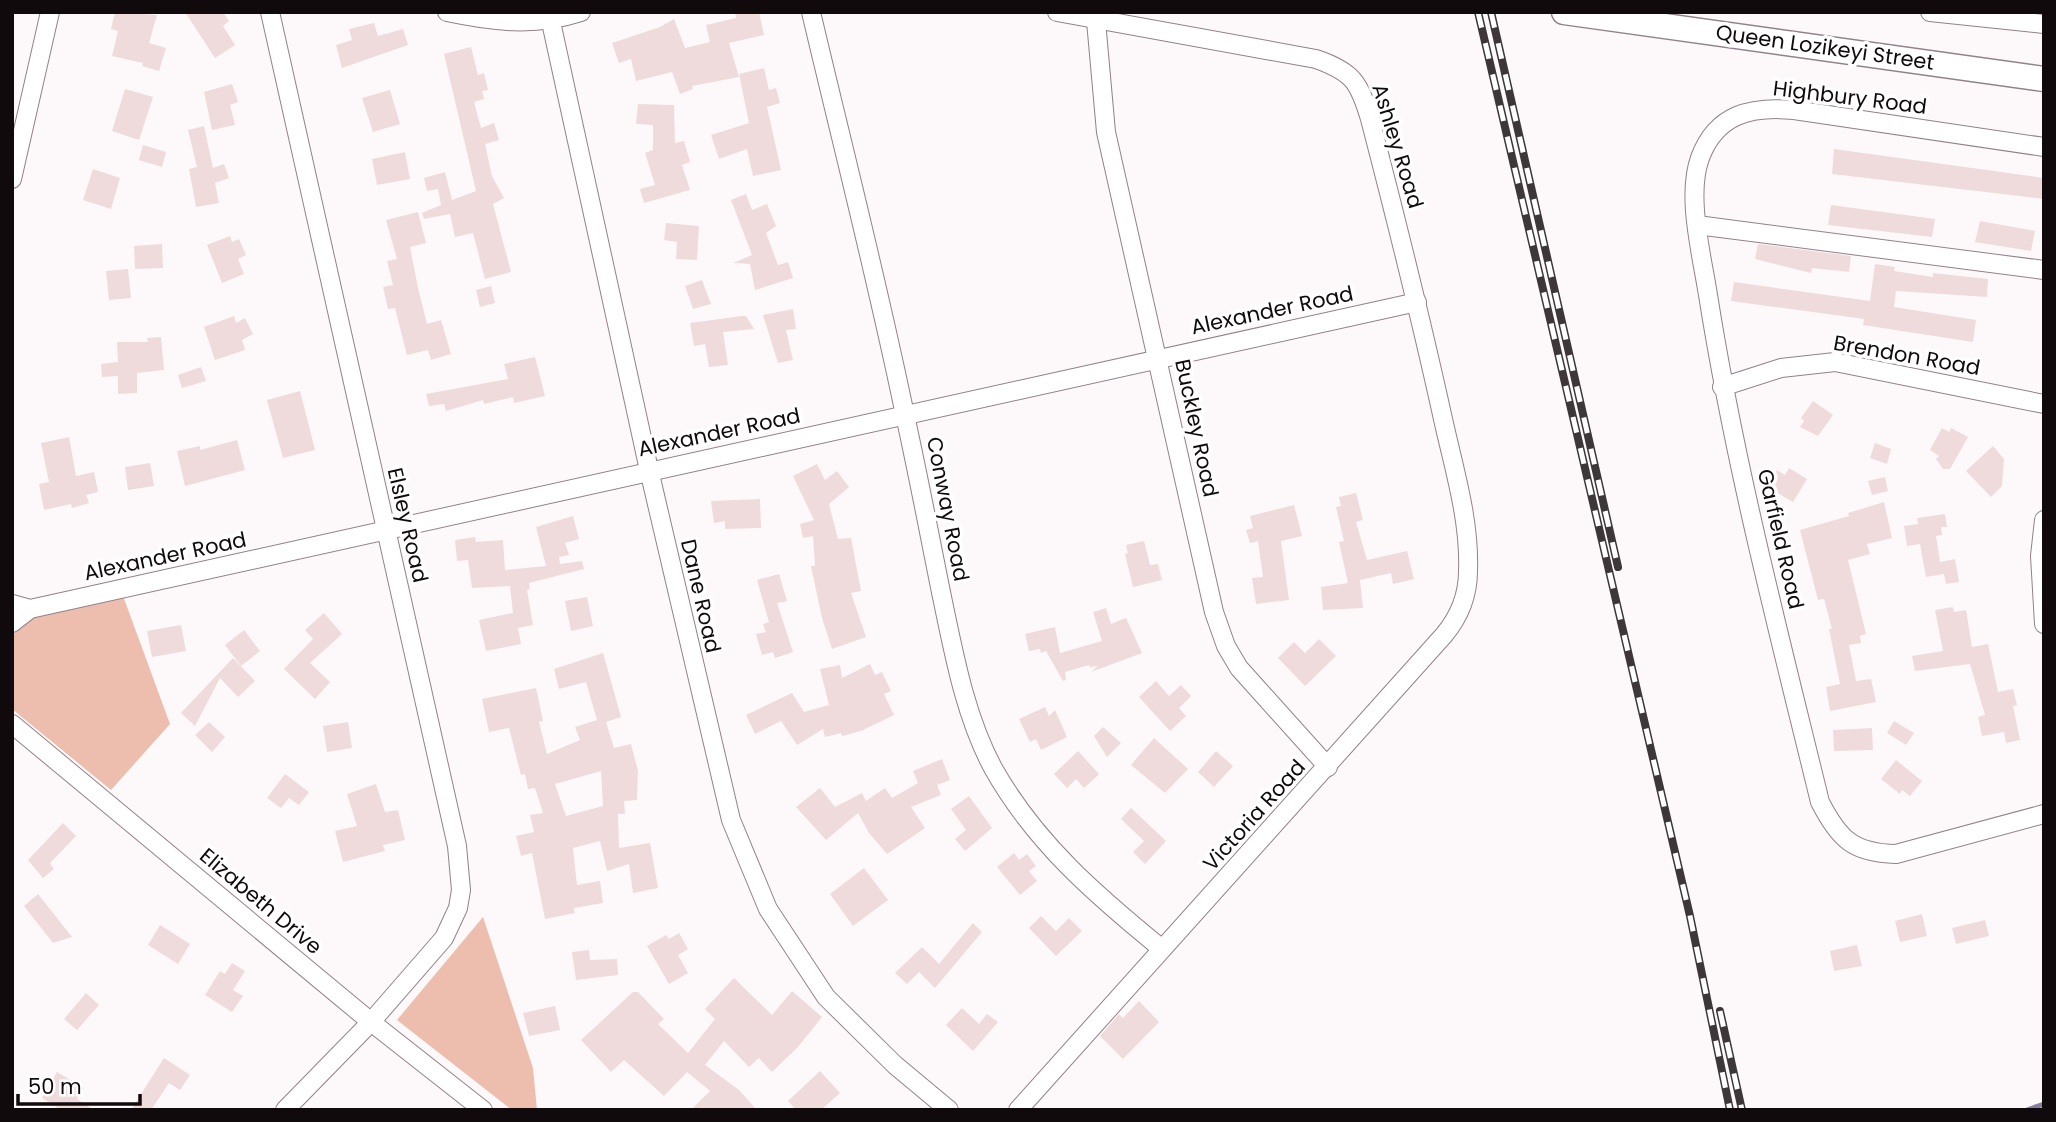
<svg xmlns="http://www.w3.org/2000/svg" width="2056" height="1122" viewBox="0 0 2056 1122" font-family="Poppins,sans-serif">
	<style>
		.green { fill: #edbead }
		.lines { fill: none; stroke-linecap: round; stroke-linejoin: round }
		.stream { stroke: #887fa1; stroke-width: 5 }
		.building { fill: #f0dbdc; fill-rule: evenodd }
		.minor-casing { stroke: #928189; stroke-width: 20 }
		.secondary-casing { stroke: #928189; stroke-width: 27 }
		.minor { stroke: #fff; stroke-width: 18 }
		.secondary { stroke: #fff; stroke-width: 24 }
		.rail-casing { stroke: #3d373a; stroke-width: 8 }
		.rail { stroke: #fff; stroke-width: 5; stroke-dasharray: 16; stroke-linecap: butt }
		.labels { text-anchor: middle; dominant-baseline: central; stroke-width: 7; stroke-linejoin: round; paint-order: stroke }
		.street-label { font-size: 21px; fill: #100a0d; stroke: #fff }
	</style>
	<rect width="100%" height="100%" fill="#fdf9fb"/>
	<g class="green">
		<path d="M123,596L170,724L111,790L12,709V635L39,615Z"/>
		<path d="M483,917L533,1068L537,1110H512L397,1020Z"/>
	</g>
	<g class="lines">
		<path class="stream" d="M2027,1110L2044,1104"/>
	</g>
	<g class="building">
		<path d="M115,12L157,15L149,43L166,48L159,71L142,66L143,63L112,56L118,31L111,29Z"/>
		<path d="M185,12H223L229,21L223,26L235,45L215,58Z"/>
		<path d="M735,12H759L764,35L729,43L739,77L692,86L693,89L680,94L672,72L636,81L631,59L619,63L612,43L660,27L674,19L685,48L710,42L706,25L736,18Z"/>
		<path d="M374,23L378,36L403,29L408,45L342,68L336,45L352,40L349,29Z"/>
		<path d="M471,47L478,75L484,73L488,90L482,91L484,99L474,102L481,128L494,123L499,140L485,144L492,176L504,198L493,204L511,272L485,279L473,233L455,237L450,214L424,219L422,213L441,205L438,189L427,191L424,178L445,172L452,200L476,191L444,54Z"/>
		<path d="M764,68L769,90L776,88L780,103L767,107L781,170L753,176L747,149L719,159L711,135L749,123L739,74Z"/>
		<path d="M232,84L238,102L230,105L235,125L212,130L204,92Z"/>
		<path d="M125,89L153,97L139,140L112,131Z"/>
		<path d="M390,90L400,124L373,132L362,98Z"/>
		<path d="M638,104L674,105L675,143L684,141L690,162L682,165L690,190L644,203L640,189L655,185L645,153L653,150V125L636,124Z"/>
		<path d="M204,126L213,168L224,164L229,178L215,183L219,203L196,207L189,169L197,167L188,130Z"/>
		<path d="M143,145L166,152L162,167L139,160Z"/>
		<path d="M1834,149L2044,178V199L1832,174Z"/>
		<path d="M405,152L410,179L377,185L372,159Z"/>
		<path d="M93,169L120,178L111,209L83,200Z"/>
		<path d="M746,194L752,210L767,204L776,226L766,233L778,265L788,262L793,278L755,290L750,264L733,263L752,255L731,200Z"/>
		<path d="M1831,205L1935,219L1932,237L1828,225Z"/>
		<path d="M418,212L426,243L410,247L418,288L427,324L441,320L451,354L431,360L428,350L407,355L395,308L388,309L383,287L393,285L387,261L397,259L386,220Z"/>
		<path d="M1980,221L2035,231L2031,251L1975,242Z"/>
		<path d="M666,223L699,226L697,260L676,259L677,242L664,240Z"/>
		<path d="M230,236L232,242L239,239L246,255L238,259L244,274L222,283L207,245Z"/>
		<path d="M162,244L163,268L135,269L134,246Z"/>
		<path d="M1758,244L1851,256L1849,272L1812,268L1811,273L1755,259Z"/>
		<path d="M1875,264L1895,267L1894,271L1933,277V273L1988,279L1987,297L1896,291L1894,307L1976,320L1973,342L1863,325L1864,319L1731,301L1734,282L1870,301Z"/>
		<path d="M128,269L131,298L109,300L106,271Z"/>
		<path d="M702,280L711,304L693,309L685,286Z"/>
		<path d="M491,286L495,303L480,307L476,290Z"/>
		<path d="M793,309L796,329L786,330L793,360L778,363L763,315Z"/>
		<path d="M234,316L236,323L245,318L253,334L242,340L245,350L215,360L204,327Z"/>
		<path d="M742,316H746L754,329L723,332L728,365L709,367L705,344L694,346L690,323Z"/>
		<path d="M161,337L164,370L137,373V393L118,394V376L102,377L101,364L118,362L117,342H148L147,338Z"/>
		<path d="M535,357L545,396L514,403L513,397L484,404L483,400L446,411L444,404L429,406L426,394L508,379L504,364Z"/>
		<path d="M201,367L206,381L182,388L178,375Z"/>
		<path d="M300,391L315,450L283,458L267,400Z"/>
		<path d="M1813,401L1833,415L1818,436L1800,427L1804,421L1801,418Z"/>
		<path d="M1942,428L1949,432L1951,428L1968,437L1950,469H1943L1936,459L1939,456L1930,450Z"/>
		<path d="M69,437L76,476L94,472L98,492L86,495L89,503L72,508L71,504L44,510L39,484L49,482L41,443Z"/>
		<path d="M237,440L245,470L185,486L177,451L200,446V450Z"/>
		<path d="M1875,443L1891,449L1887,464L1870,458Z"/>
		<path d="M1993,446L2004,459L2002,486L1991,497L1966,471Z"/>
		<path d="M150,463L154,486L128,490L125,467Z"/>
		<path d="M817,464L825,480L837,471L849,487L829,504L838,539L851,538L861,591L851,593L866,637L832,649L822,618L811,566H815L813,536L803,538L800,524L814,520L793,476Z"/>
		<path d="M1789,468L1807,479L1793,502L1767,487L1777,470L1785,475Z"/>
		<path d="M1885,477L1888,491L1872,495L1868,481Z"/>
		<path d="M1356,493L1363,520L1356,522L1367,560L1407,551L1414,579L1393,584L1391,573L1360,580L1363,608L1323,610L1321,587L1348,583L1339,542L1344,541L1336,507L1341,506L1339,497Z"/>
		<path d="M760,499L761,528L725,529V521L714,523L711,501Z"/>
		<path d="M1884,502L1892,538L1867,544L1870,554L1848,560L1866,634L1860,636L1861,643L1849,645L1856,681L1871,679L1876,702L1830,711L1826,687L1840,684L1829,629H1832L1824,599L1818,600L1800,530L1849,516L1848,513Z"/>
		<path d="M1294,505L1302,536L1281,541L1289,600L1256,604L1252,578L1263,577L1258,541L1250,543L1246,530L1253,528L1250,516Z"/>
		<path d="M1945,514L1947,527H1941L1942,535L1936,536L1940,562L1955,559L1959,582L1946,584L1944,574L1926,577L1920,544L1907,546L1904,526L1918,524L1917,518Z"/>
		<path d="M573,516L579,539L565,543L569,555L559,557L560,564L582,561L584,569L529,583L530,589L527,590L533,625L518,628L521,644L486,651L479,620L513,613L510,586L472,588L468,560L457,561L455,540L475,537L476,542L503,540L505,570L546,566L536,527Z"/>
		<path d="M1144,541L1150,565L1158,564L1162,580L1133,587L1125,554L1128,553L1126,545Z"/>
		<path d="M779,574L787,601L777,603L793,652L775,658L773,652L762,655L756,634L766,632L763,624L769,622L757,580Z"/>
		<path d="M587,597L593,626L571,631L565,601Z"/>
		<path d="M1953,607L1954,612L1966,610L1972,647L1988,644L1998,692L2013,689L2017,705L2013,706L2020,740L2006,743L2004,732L1982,736L1978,717L1985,715L1970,664L1915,671L1912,656L1943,651L1935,610Z"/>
		<path d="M1106,608L1111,624L1126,618L1142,653L1091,672L1098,666L1090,667L1089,665L1065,672L1066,680L1063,681L1046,651L1041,653L1040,649L1029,651L1025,634L1055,627L1060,653L1102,641L1093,612Z"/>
		<path d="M324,613L342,634L310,663L330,682L315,699L284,669L313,639L305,630Z"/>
		<path d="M181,625L186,651L152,657L147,631Z"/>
		<path d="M244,630L260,651L241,666L225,645Z"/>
		<path d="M1319,639L1336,656L1305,686L1278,658L1294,642L1305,653Z"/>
		<path d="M603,653L621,717L606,722L614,748L631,744L638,771L637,800L624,801L625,814H618L619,848L650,843L658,888L633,893L629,864L607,871L600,841L573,848L577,885L600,881L603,903L574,908L575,913L545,919L532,853L521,856L516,836L534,832L530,815L543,813L535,788L528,789L525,774L521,775L509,728L489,732L482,699L536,688L543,721L539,722L547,754L580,740L575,727L597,720L586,682L559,689L554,669ZM601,771L603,806L566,816L555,784Z"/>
		<path d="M233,658L255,681L238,697L220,678L195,726L181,713Z"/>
		<path d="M870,664L875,675L882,672L891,691L884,694L894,715L861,731L842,736L841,733L825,737L823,729L797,745L781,721L755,734L746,715L792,693L804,712L829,705L820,669L840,665L842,678Z"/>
		<path d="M1156,681L1169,696L1181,685L1191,696L1179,708L1186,716L1170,731L1139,697Z"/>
		<path d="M1045,707L1049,716L1055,710L1067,737L1041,750L1036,739L1030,742L1019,719Z"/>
		<path d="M1894,721L1914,733L1906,745L1887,733Z"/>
		<path d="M209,722L225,737L212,752L195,735Z"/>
		<path d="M348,722L352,748L327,752L323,726Z"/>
		<path d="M1103,727L1121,743L1107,757L1094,736Z"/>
		<path d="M1872,728L1873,750L1834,751L1833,730Z"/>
		<path d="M1154,738L1188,769L1165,793L1131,765Z"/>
		<path d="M1078,751L1099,774L1084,788L1076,779L1067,788L1054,774Z"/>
		<path d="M1216,751L1233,766L1214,787L1198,772Z"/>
		<path d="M942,759L950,780L937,785L941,795L911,807L925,828L887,854L869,833L858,813L826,840L796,807L820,788L835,807L862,793L866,801L885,788L892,798L918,783L913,771Z"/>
		<path d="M1896,760L1922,781L1910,796L1902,790L1900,794L1881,779Z"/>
		<path d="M285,774L309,792L299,805L289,798L281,808L267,798Z"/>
		<path d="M376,784L385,812L398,810L405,840L383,845L385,851L343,862L335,831L357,826L347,794Z"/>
		<path d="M969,796L992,828L965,851L955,839L966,830L951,809Z"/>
		<path d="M1131,808L1166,841L1145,864L1133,852L1144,841L1121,819Z"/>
		<path d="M63,823L76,836L50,863L54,869L43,878L28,860Z"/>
		<path d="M1014,853L1019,860L1027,854L1036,866L1029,871L1037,881L1020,895L997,867Z"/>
		<path d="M864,868L888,900L853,926L830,894Z"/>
		<path d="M38,894L72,937L53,943L24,906Z"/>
		<path d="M1922,914L1927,936L1900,942L1895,921Z"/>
		<path d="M1041,916L1056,931L1069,918L1082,931L1056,956L1029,928Z"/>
		<path d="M1985,920L1989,936L1956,944L1952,928Z"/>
		<path d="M973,923L982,932L935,988L919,972L907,984L895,973L922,947L939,964Z"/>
		<path d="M160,925L190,944L178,964L148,945Z"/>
		<path d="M679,933L688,949L678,955L688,973L669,984L647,946L666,935L669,939Z"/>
		<path d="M1857,945L1862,966L1834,971L1830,951Z"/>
		<path d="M589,950L590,960L617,959L618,975L576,980L572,952Z"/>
		<path d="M232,963L245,971L233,990L243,996L232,1012L205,995L220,971L225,974Z"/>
		<path d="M734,978L772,1015L792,991L822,1017L798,1047L772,1072L759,1058L749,1067L724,1041L705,1065L739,1090L757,1110H691L710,1091L687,1072L664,1096L624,1060L611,1072L581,1040L633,992H638L664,1019L658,1024L688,1053L715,1019L705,1009Z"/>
		<path d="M86,993L99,1005L77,1030L64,1019Z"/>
		<path d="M1139,1001L1159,1022L1123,1059L1100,1036L1119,1014L1123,1018Z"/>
		<path d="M555,1006L560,1030L529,1036L523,1013Z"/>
		<path d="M962,1008L979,1024L987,1014L998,1022L973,1051L946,1025Z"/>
		<path d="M164,1058L190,1075L180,1090L169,1083L151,1110H131Z"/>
		<path d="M820,1071L840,1093L821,1110H796L788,1101Z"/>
		<path d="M57,1072L84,1088L77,1099L94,1110H61L42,1098Z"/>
	</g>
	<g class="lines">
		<defs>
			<g id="minor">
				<path d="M270,12L457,846L461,890L458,908L444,938L371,1022L285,1110"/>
				<path d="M447,12C494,22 535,27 581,12"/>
				<path d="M811,12C843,148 878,283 906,420C919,479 930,538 942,597C954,654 965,716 993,768C1035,843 1097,896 1162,949"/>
				<path d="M1930,12L2044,24"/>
				<path d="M1096,21L1106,132L1214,612L1226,646L1239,668L1328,767"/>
				<path d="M551,22L649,470L731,820L768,909L826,997L895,1065L949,1110"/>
				<path d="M2044,147L1794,110C1751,106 1716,114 1700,158C1686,196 1702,256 1708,295C1735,466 1779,634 1820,802C1839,839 1853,853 1896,854L2044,814"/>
				<path d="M12,179L50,12"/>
				<path d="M1697,225L2044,270"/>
				<path d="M1722,387L1781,368L1835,362L2044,404"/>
				<path d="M2044,520L2040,556L2044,624"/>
				<path d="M12,604L30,609L1417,302"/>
				<path d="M12,623L30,609"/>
				<path d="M12,724L371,1022L483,1110"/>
				<path d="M1018,1110L1444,635C1459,617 1468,595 1468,571C1470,520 1454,469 1443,419C1421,319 1396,219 1370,119C1359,82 1353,72 1316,59L1057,12"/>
			</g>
			<path id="secondary" d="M1564,12L2044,79"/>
		</defs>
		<use href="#minor" class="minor-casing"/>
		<use href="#secondary" class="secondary-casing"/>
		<use href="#minor" class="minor"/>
		<use href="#secondary" class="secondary"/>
		<defs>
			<g id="rail">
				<path d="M1478,12L1690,916L1730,1110"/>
				<path d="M1491,12L1618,567"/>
				<path d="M1720,1011L1742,1110"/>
			</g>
		</defs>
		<use href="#rail" class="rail-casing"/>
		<use href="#rail" class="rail"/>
	</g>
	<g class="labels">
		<g class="street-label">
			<text transform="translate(1825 47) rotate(8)">Queen Lozikeyi Street</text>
			<text transform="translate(1850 97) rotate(7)">Highbury Road</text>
			<text transform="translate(1398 146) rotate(73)">Ashley Road</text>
			<text transform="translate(1272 310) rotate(-12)">Alexander Road</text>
			<text transform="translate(1907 355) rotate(10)">Brendon Road</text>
			<text transform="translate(1197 428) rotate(78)">Buckley Road</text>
			<text transform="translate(719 432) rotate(-12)">Alexander Road</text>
			<text transform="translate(948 509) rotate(79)">Conway Road</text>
			<text transform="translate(408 525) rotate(77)">Elsley Road</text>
			<text transform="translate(1781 539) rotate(77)">Garfield Road</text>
			<text transform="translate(165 556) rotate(-12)">Alexander Road</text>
			<text transform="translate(701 596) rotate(77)">Dane Road</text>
			<text transform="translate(1254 815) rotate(-48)">Victoria Road</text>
			<text transform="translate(261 901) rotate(40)">Elizabeth Drive</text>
		</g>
	</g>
	<rect width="2056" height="1122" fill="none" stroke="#100a0d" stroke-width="28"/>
	<path d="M18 1094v10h122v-10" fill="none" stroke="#100a0d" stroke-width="3.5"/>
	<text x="28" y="1094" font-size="21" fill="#100a0d" stroke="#ffffff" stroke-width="5" paint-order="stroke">50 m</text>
</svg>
